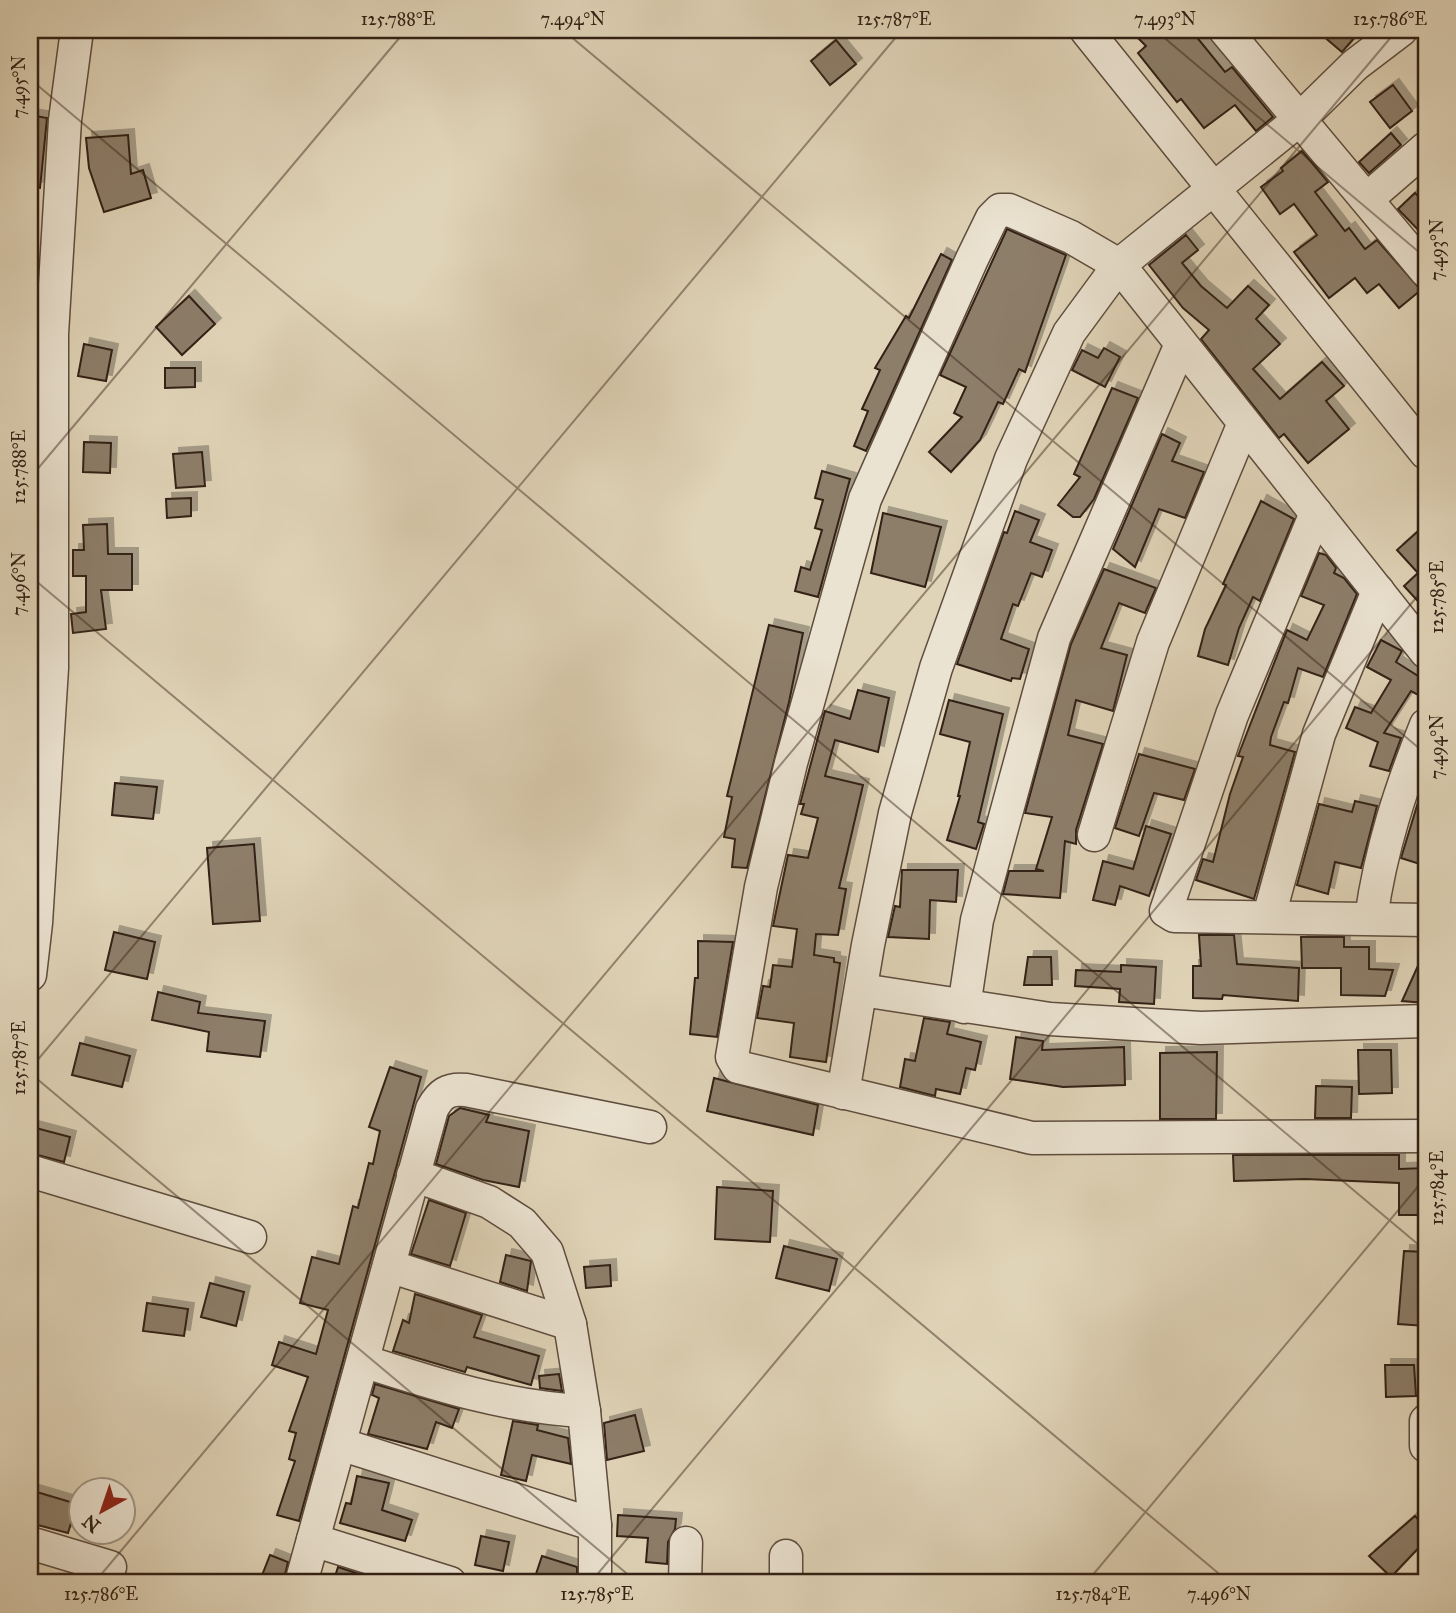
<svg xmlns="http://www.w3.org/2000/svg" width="1456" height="1613" viewBox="0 0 1456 1613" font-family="'IM FELL Great Primer',serif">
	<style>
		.building { fill: #8d7e6a; stroke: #332015; stroke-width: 2; filter: url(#shadow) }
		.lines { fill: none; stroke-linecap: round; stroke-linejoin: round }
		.minor-casing { stroke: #5e4d3e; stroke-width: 35 }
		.minor { stroke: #ebe3d1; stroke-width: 32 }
		.ticks { fill: none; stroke: #332015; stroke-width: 2; stroke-opacity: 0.45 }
		.neatline { fill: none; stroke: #332015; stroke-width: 2.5 }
		.ticks-label { font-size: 18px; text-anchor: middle; fill: #332015 }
	</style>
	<defs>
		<filter id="shadow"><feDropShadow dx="6" dy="-6" stdDeviation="0" flood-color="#0004"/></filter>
	</defs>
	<rect width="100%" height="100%" fill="#e0d4b8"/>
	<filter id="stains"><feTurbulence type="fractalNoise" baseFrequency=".00286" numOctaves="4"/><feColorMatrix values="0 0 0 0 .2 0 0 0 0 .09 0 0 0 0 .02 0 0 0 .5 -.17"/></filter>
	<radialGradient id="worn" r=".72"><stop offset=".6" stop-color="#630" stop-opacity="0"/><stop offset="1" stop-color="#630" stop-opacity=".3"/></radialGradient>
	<g class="building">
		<path d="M1130,30H1191L1225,72L1232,67L1273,117L1256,131L1235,105L1204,128L1181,99L1177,102L1138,53L1146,46Z"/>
		<path d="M1316,30H1361L1342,52Z"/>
		<path d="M836,40L856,64L830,85L811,61Z"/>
		<path d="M1393,85L1412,111L1390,128L1370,102Z"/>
		<path d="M30,115L47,118L40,188L30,187Z"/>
		<path d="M1391,133L1401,145L1369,173L1359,162Z"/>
		<path d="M128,135L131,174L143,170L151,198L104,212L89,168L86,138Z"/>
		<path d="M1302,151L1328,182L1315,192L1345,231L1349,228L1365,249L1377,240L1421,290L1399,308L1379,284L1367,293L1355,278L1329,298L1294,252L1317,235L1294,204L1280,214L1261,187L1283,171L1281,168Z"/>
		<path d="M1415,193L1426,204V238L1398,209Z"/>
		<path d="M1007,229L1066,255L1025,372L1019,369L1003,404L998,402L980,440L951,472L929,452L962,417L954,413L966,387L940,375Z"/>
		<path d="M1186,235L1198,250L1182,263L1201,286L1227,308L1248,286L1269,305L1256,319L1280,344L1253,369L1280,399L1322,362L1344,386L1326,401L1349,429L1308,463L1284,434L1279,438L1201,339L1209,330L1183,308L1149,265Z"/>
		<path d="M941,254L952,260L866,451L854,446L868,411L862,409L880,370L875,368L906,316L909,318Z"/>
		<path d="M189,296L215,324L182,355L156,327Z"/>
		<path d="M84,344L112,350L106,381L78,376Z"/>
		<path d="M1104,348L1120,357L1105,387L1072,370L1082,350L1098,358Z"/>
		<path d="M165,368H195V387L165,388Z"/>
		<path d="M1112,388L1138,398L1094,499L1080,517H1073L1058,505L1080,477L1074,474Z"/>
		<path d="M1162,434L1180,443L1172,461L1204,472L1185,518L1159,509L1135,567L1113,549Z"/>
		<path d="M84,442L111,443L110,473L83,472Z"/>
		<path d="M202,452L205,486L176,488L173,454Z"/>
		<path d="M822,471L850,479L818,597L795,591L801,567L810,570L822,530L815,528L823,500L815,498Z"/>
		<path d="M191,498V516L167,518L166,499Z"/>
		<path d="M1261,501L1294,519L1260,601L1253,597L1239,628L1228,665L1198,656L1205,629L1226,585L1223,584Z"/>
		<path d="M1015,511L1039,520L1030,542L1052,550L1042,577L1031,573L1018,606L1013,604L1001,639L1029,649L1020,679L1012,678L1011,681L957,664L1004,532L1007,533Z"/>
		<path d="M883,513L941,527L925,587L871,573Z"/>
		<path d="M107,524L108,554H132V590H101L106,629L73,633L71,614L86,612V576H73V550H84L83,525Z"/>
		<path d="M1426,524V610L1404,586L1418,573L1397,550Z"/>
		<path d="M1319,553L1326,555L1336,568L1334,573L1344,578L1357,594L1323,677L1298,668L1288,703L1284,702L1271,737L1270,745L1295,752L1254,899L1196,880L1203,859L1213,862L1230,794L1243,757L1238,756L1287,630L1307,640L1324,605L1301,596Z"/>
		<path d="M1104,569L1156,588L1145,613L1119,603L1101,648L1127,655L1113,711L1076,700L1068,735L1103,744L1076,830V844L1065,841L1060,898L1003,894L1009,871H1044L1036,869L1052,817L1025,813L1071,644Z"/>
		<path d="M769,625L803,633L789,702L747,868L732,867L735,839L724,837L732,797L727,796Z"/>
		<path d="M1381,640L1402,651L1396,662L1426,681V699L1411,691L1384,733L1401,738L1389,771L1370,766L1378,742L1346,728L1355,707L1371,713L1391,680L1367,667Z"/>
		<path d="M858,690L889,698L878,752L835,740L825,776L863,785L839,888L846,889L838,935L816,934L814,955L834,958V962L840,963L826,1062L790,1057L794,1023L757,1018L763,986L770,987L773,965L792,967L797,929L773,926L788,855L808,858L818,818L801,814L804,804H800L825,711L850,719Z"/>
		<path d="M949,700L1003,714L978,822L984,824L976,849L947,840L960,796H958L970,742L940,734Z"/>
		<path d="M1139,754L1195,769L1184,800L1154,793L1139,836L1115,828Z"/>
		<path d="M1426,776V866L1401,858Z"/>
		<path d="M115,783L157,787L153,819L112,815Z"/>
		<path d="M1355,801L1377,806L1361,868L1335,862L1328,894L1297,885L1319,804L1352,812Z"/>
		<path d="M1146,826L1171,834L1149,896L1120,886L1115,905L1093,900L1103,861L1133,869Z"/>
		<path d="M254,844L260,921L213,924L207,848Z"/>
		<path d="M902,870H958L956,902L930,900L929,939L888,937L895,906L900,907Z"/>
		<path d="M114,932L155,942L147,979L105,970Z"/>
		<path d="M1199,935H1234L1237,964L1299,968L1298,1001L1223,995L1222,999L1193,998V966H1201Z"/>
		<path d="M1301,937H1344V947H1369V969L1393,970L1385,996L1341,995V968H1302Z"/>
		<path d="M698,941L733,942L717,1037L690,1034L695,978H698Z"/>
		<path d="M1426,948V1003L1402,1001Z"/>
		<path d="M1028,957H1051L1052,985H1024Z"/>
		<path d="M1121,965L1156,967L1154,1004L1119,1002L1120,989L1075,986L1076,970L1121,972Z"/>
		<path d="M158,992L200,1002L198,1013L265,1021L260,1057L207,1051L209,1032L152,1020Z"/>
		<path d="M924,1018L950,1022L947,1034L981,1042L975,1070L966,1068L960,1094L936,1089L935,1096L900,1087L905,1059L915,1061Z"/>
		<path d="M1016,1037L1043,1041L1042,1050L1124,1047L1125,1085L1063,1087L1010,1079Z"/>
		<path d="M80,1043L130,1056L122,1087L72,1075Z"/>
		<path d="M1358,1050H1391L1392,1093L1359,1094Z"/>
		<path d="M1217,1052L1216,1119H1160V1053Z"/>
		<path d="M390,1067L421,1077L299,1521L277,1515L295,1461L289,1459L296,1433L289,1431L308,1377L272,1365L279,1342L316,1354L328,1310L300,1303L312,1257L339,1264L353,1206L358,1208L369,1163L373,1164L380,1131L369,1127Z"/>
		<path d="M714,1078L818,1105L813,1135L707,1111Z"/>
		<path d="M1316,1086L1352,1087L1351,1118H1315Z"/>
		<path d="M460,1108L489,1115L486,1122L529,1131L519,1187L483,1180L436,1164L449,1116Z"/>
		<path d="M32,1127L70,1137L64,1162L30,1153Z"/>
		<path d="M1233,1155H1399V1169L1426,1168V1215H1399V1183L1305,1179L1234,1181Z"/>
		<path d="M717,1187L773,1191L770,1242L715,1239Z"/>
		<path d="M429,1200L466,1213L450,1266L411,1254Z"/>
		<path d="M784,1246L837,1259L829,1291L776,1278Z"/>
		<path d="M1404,1251L1426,1252V1326L1398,1324Z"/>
		<path d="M506,1255L531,1261L527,1291L500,1282Z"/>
		<path d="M610,1265L611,1286L586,1288L584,1267Z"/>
		<path d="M210,1283L244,1292L236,1326L201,1317Z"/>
		<path d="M415,1294L482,1315L474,1337L539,1356L531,1385L467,1367L465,1372L393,1351L403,1320L409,1323Z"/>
		<path d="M147,1303L188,1309L184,1336L143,1331Z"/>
		<path d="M1385,1365H1414L1416,1396L1386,1397Z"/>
		<path d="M559,1374L562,1391L540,1388L539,1376Z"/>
		<path d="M375,1384L459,1409L452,1428L436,1422L427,1449L368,1434L379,1398L372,1395Z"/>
		<path d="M635,1415L644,1451L607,1460L604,1423Z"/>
		<path d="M513,1421L538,1425L537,1430L568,1438L571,1464L532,1455L526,1481L501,1475Z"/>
		<path d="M357,1476L389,1483L382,1510L412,1520L405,1541L340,1523L346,1503L351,1504Z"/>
		<path d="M30,1490L77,1504L68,1533L30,1523Z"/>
		<path d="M618,1515L676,1519L675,1529L668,1542L667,1564L646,1562L648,1538L617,1536Z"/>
		<path d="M1415,1516L1426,1528V1540L1391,1577L1369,1556Z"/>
		<path d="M481,1536L509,1542L503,1571L475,1565Z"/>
		<path d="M270,1555L288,1562L283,1583H259Z"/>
		<path d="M542,1556L577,1567V1583H533Z"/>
		<path d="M338,1567L362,1575L359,1583H333Z"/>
	</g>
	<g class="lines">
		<defs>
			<g id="minor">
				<path d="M1086,30L1426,453"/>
				<path d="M1225,30L1426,271"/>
				<path d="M1367,199L1426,148"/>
				<path d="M1316,513L1232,715L1166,911L1174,916L1426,920"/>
				<path d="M1426,652L1119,265L1071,237L1009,210H1000L992,218L972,259L865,499L791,763L761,887L732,1057L738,1067L1032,1138L1426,1136"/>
				<path d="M1094,835L1153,642L1244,423"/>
				<path d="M1269,916L1319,734L1378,591"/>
				<path d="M1371,918C1381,848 1400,790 1426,725"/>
				<path d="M30,975L36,923L52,668V334L65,120L77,30"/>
				<path d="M862,990L1050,1019L1201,1028L1426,1021"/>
				<path d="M964,1007L977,920L1054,638L1181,344"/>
				<path d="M843,1093L868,945L895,813L936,668L1011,459L1069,333L1119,265L1300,119L1355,65L1401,30"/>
				<path d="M30,1171L250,1237"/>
				<path d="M413,1175L489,1202L522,1223L547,1252L570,1324L584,1411L595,1525V1583"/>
				<path d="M389,1266L570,1324"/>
				<path d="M363,1361C437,1385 506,1407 584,1411"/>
				<path d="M1426,1421V1446"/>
				<path d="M340,1444L595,1525"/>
				<path d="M313,1540L450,1583"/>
				<path d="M30,1543L110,1567"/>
				<path d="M786,1556V1583"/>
				<path d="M301,1583L432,1109C440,1094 448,1088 466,1090L650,1127"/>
				<path d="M685,1583L686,1543"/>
			</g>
		</defs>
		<use href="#minor" class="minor-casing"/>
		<use href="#minor" class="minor"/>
	</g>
	<path class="ticks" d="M563,30L1426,754M1155,30L1426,258M30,79L1426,1251M30,478L406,30M30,576L1230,1583M30,1069L902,30M30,1073L638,1583M30,1570L46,1583M94,1583L1397,30M590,1583L1426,586M1086,1583L1426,1177"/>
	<rect width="1456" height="1613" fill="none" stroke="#e0d4b8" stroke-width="77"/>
	<g transform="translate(102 1511) rotate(220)"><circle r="33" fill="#ebe3d1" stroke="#a19586" stroke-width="2"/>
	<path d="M0-5L12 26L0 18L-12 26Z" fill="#8f2418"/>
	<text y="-10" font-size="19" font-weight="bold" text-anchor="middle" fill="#332015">N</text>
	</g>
	<rect x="38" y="38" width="1380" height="1536" class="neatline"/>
	<g class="ticks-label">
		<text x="398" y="25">125.788°E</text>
		<text x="573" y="25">7.494°N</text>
		<text x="894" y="25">125.787°E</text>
		<text x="1165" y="25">7.493°N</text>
		<text x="1390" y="25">125.786°E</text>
		<text transform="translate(19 87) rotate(-90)" y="6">7.495°N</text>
		<text transform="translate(1437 250) rotate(-90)" y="6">7.493°N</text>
		<text transform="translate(19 467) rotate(-90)" y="6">125.788°E</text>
		<text transform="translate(19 584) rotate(-90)" y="6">7.496°N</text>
		<text transform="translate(1437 597) rotate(-90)" y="6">125.785°E</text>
		<text transform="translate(1437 747) rotate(-90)" y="6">7.494°N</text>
		<text transform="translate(19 1058) rotate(-90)" y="6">125.787°E</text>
		<text transform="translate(1437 1188) rotate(-90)" y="6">125.784°E</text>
		<text x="101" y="1600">125.786°E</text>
		<text x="597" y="1600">125.785°E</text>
		<text x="1093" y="1600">125.784°E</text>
		<text x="1219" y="1600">7.496°N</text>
	</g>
	<rect width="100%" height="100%" filter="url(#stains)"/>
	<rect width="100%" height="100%" fill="url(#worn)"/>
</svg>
